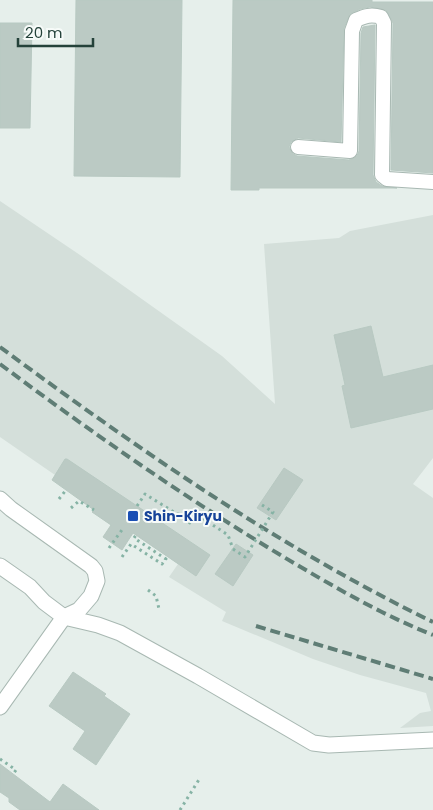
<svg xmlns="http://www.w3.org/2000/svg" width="433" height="810" viewBox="0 0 433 810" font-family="Poppins,sans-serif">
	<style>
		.built { fill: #d4dfda }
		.building { fill: #bbcac4; stroke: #b8c9c2 }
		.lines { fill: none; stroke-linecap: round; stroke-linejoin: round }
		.service-casing { stroke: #a8b8b2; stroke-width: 16 }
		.minor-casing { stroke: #a8b8b2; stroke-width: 17 }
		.tertiary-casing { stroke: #a8b8b2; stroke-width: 17 }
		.path { stroke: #86b3a5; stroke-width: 3; stroke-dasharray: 2.5 4; stroke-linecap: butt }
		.service { stroke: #fff; stroke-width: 14 }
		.minor { stroke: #fff; stroke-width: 15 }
		.tertiary { stroke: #fff; stroke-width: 15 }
		.rail { stroke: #5f7d75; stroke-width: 4; stroke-dasharray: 10 5; stroke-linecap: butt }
		.path-bridge { stroke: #86b3a5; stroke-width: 3; stroke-dasharray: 2.5 4; stroke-linecap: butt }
		.transit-dot { fill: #1a4fb4; stroke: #f7fbf9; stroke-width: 2 }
		.labels { text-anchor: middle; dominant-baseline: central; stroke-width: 4; stroke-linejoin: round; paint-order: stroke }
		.transit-label { font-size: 14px; font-weight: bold; fill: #164399; stroke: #f7fbf9; text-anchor: start }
	</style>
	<rect width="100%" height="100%" fill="#e6efeb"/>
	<path class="built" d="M0,201L80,255L222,356L275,404L264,244L339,238L350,231L433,215V458L413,484L433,498V726L400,728L420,713L431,711L426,693L360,675L313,659L222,621L226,612L169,577L178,564L114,520L111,525L92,512L95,508L54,481L55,475L0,437Z"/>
	<g class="building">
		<path d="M76,0H182L180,177L74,176Z"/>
		<path d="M233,0H372V2H433V173L391,170L393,23L386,10L370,7L360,9L350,14L344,28L341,142L298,138L291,142L289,147L293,154L297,156L349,160L357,156L359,151L361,33L363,27L375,25L373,175L376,182L382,186L397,188H259V190H231Z"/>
		<path d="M0,23H32L30,128H0Z"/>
		<path d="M371,326L383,377L433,365V409L351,428L342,386L345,385L334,335Z"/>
		<path d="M65,459H67L210,555L196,576L133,533L122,550L103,537L111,525L92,512L94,510L52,480Z"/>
		<path d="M284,468L303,480L276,520L257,508Z"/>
		<path d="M236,544L253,555L233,586L215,574Z"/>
		<path d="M73,672L106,694L104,696L130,714L96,765L73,749L85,731L49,706Z"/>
		<path d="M0,764L50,802L63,784L99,810H20L9,802V798L0,792Z"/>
	</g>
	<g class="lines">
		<defs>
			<path id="service" d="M298,147L350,151L352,31L356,20C365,16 371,14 381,17L384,23L382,175L387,179L433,182"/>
			<path id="minor" d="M64,617L98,625L120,633L198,676L313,743L329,745L433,740"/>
			<g id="tertiary">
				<path d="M0,499L11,509L91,566L95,571L97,581L91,596L79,610L64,617L44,602L30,587L0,566"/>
				<path d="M0,707L64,617"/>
			</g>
		</defs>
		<use href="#service" class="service-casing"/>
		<use href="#minor" class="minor-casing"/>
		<use href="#tertiary" class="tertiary-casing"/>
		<g class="path">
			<path d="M59,499L66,490"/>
			<path d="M137,506L145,494L177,514L199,516L228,535L233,549"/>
			<path d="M71,508L79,501L94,510"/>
			<path d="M178,515L193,525"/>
			<path d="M109,548L124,527"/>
			<path d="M122,557L131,544L162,564L166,559L134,538L136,535"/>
			<path d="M148,590L156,596L159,609"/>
			<path d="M0,759L16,770L13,774"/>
			<path d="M180,810L200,778"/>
		</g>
		<use href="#service" class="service"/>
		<use href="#minor" class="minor"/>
		<use href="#tertiary" class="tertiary"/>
		<g class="rail">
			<path d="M0,347C138,449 279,547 433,622"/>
			<path d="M0,364C91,432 184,497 282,556C331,585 380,614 433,635"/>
			<path d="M256,626L433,679"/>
		</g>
		<path class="path-bridge" d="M233,549L245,557L273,512L259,503"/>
	</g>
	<rect class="transit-dot" x="127" y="510" width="12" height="12" rx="2.5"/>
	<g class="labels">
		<g class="transit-label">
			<text x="144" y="516">Shin-Kiryu</text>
		</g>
	</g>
	<path d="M18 38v8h75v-8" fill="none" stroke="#24423a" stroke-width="2.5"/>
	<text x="25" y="38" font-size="15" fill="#24423a" stroke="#f7fbf9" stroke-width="4" paint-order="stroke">20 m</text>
</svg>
